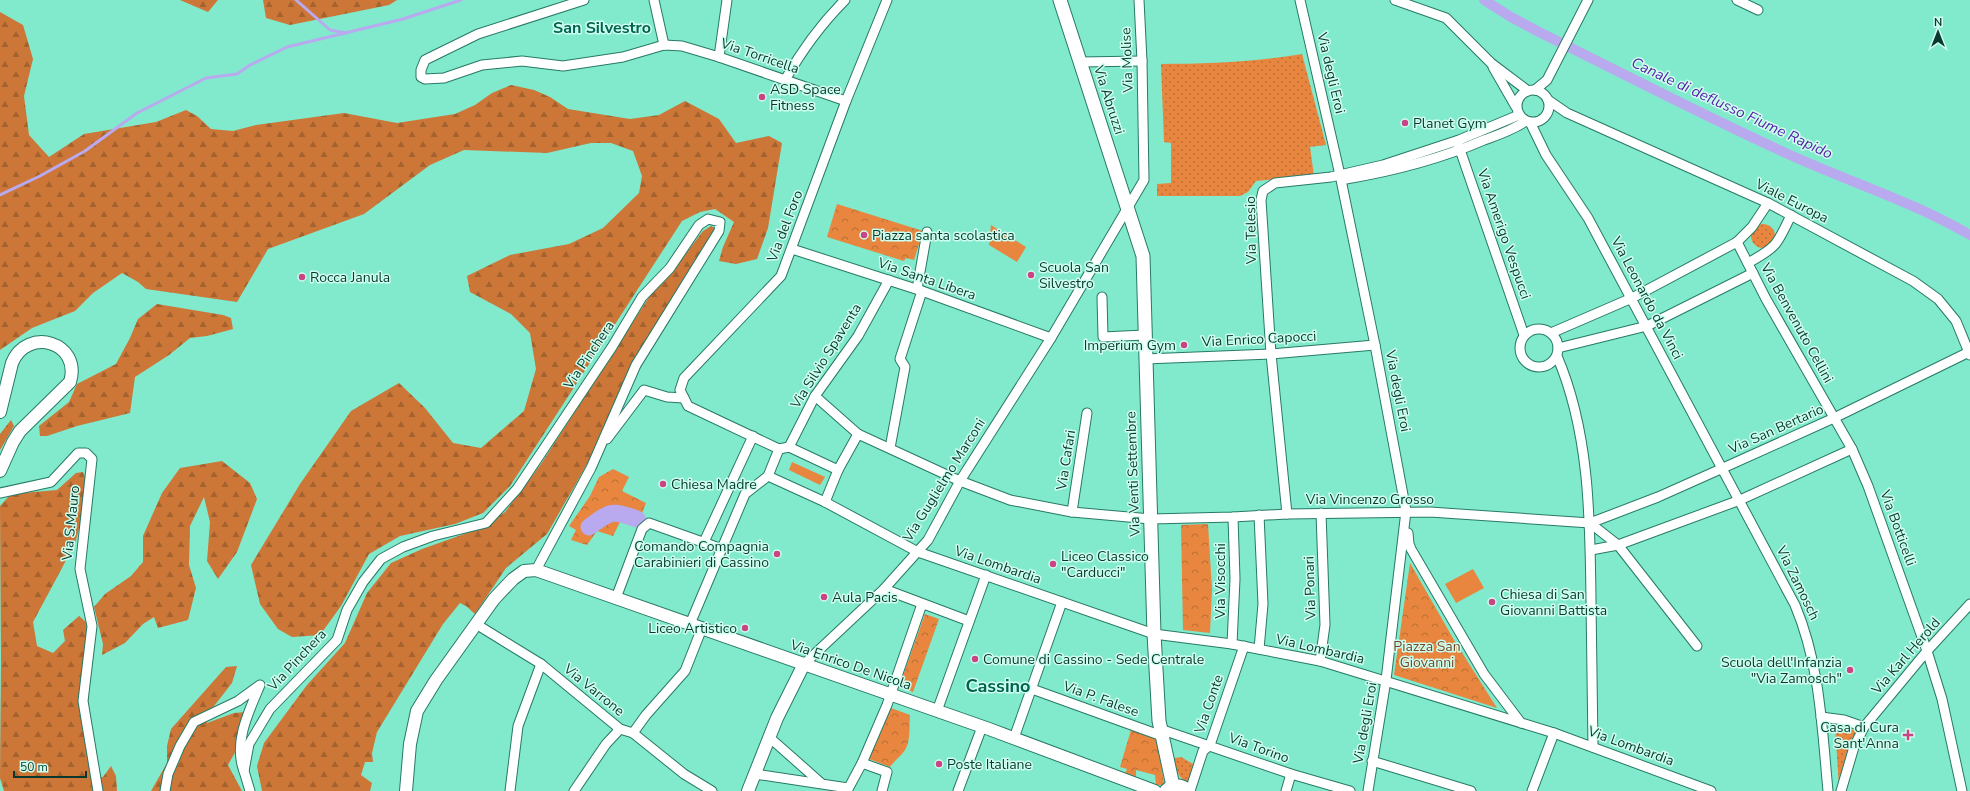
<svg xmlns="http://www.w3.org/2000/svg" width="1970" height="791" viewBox="0 0 1970 791" font-family="'Nunito Sans',sans-serif">
	<style>
		.grass { fill: url(#grass-dots) }
		.forest { fill: url(#forest-firs) }
		.park { fill: url(#park-crowns) }
		.garden { fill: #e8863f }
		.lines { fill: none; stroke-linecap: round; stroke-linejoin: round }
		.stream { stroke: #b9aaf0; stroke-width: 3 }
		.canal { stroke: #b9aaf0; stroke-width: 10 }
		.river { stroke: #b9aaf0; stroke-width: 17 }
		.minor-casing { stroke: #277a66; stroke-width: 11 }
		.tertiary-casing { stroke: #277a66; stroke-width: 14 }
		.secondary-casing { stroke: #277a66; stroke-width: 15 }
		.minor { stroke: #fff; stroke-width: 9 }
		.tertiary { stroke: #fff; stroke-width: 12 }
		.secondary { stroke: #fff; stroke-width: 13 }
		.poi-dot { fill: #c94385; stroke: #cfffef; stroke-width: 1.5 }
		.labels { text-anchor: middle; dominant-baseline: central; stroke-width: 3; stroke-linejoin: round; paint-order: stroke }
		.street-label { font-size: 14px; fill: #09392e; stroke: #cfffef }
		.poi-label { font-size: 14px; fill: #09392e; stroke: #cfffef; text-anchor: start }
		.park-label { font-size: 14px; fill: #754727; stroke: #cfffef }
		.water-label { font-size: 15px; font-style: italic; fill: #5722a8; stroke: #cfffef }
		.quarter-label { font-size: 16px; font-weight: bold; fill: #006250; stroke: #cfffef }
		.district-label { font-size: 18px; font-weight: bold; fill: #006250; stroke: #cfffef }
	</style>
	<defs>
		<pattern id="grass-dots" width="8" height="8" patternUnits="userSpaceOnUse"><rect width="8" height="8" fill="#e8863f"/><path d="M2 2h.1M6 6h.1" fill="none" stroke="#ba6f35" stroke-width="1.8" stroke-linecap="round"/></pattern>
		<pattern id="forest-firs" width="22" height="20" patternUnits="userSpaceOnUse"><rect width="22" height="20" fill="#cc7637"/><path d="M5 1l3.5 6h-7zM16 11l3.5 6h-7z" fill="#a4622f"/></pattern>
		<pattern id="park-crowns" width="20" height="18" patternUnits="userSpaceOnUse"><rect width="20" height="18" fill="#e8863f"/><path d="M2 6a3 3 0 1 1 6 0M12 15a3 3 0 1 1 6 0" fill="none" stroke="#ba6f35"/></pattern>
	</defs>
	<rect width="100%" height="100%" fill="#81e9cc"/>
	<g class="grass">
		<path d="M1302,54L1326,145L1310,147L1314,176L1256,181L1248,192L1240,196H1157V184L1171,183V143L1164,142L1161,64C1208,64 1255,62 1302,54Z"/>
		<circle cx="1763" cy="236" r="12"/>
		<path d="M1835,726L1845,728V731L1847,728L1857,731L1839,787Z"/>
		<path d="M1181,757L1195,765L1189,783C1177,778 1177,770 1174,758Z"/>
	</g>
	<g class="forest">
		<path d="M180,0H218L208,12Z"/>
		<path d="M263,0H397L389,5L290,25L266,18Z"/>
		<path d="M0,12L23,25L33,59L24,96L29,135L49,157L84,134L156,122L186,110L197,116L211,129L233,131L256,125L344,113L397,123L455,114L475,105L492,93L511,85L534,90L550,97L568,109L630,119L659,115L685,101L719,119L736,143L769,136L782,143L768,228L757,259L736,264L719,261L723,247L734,222L715,209L700,212L682,221L510,486L483,513L455,524L400,536L369,554L341,606L320,635L292,637L278,629L260,604L251,565L300,484L351,411L399,383L425,408L453,443L481,448L524,411L536,369L530,333L511,314L470,292L467,276L510,255L569,244L603,228L639,193L642,176L633,151L611,143H591L547,153L464,150L430,165L364,214L268,249L237,302L146,289L138,282L122,273L93,293L75,311L32,328L0,350Z"/>
		<path d="M711,226L715,228L710,240L628,372L590,459L547,534L506,568L475,614L466,606L460,603L443,624L377,732L372,753L373,762H365L361,775L372,783L370,791H262L257,766L264,743L307,685L345,643L367,593L391,563L422,549L481,528L505,512L541,464L653,291L665,281L703,231Z"/>
		<path d="M157,304L223,315L231,318L233,329L207,336L190,338L169,355L135,377L130,413L77,426L47,436H40L39,426L69,402L77,384L116,364L130,338L138,319Z"/>
		<path d="M11,420L14,426L0,450V434Z"/>
		<path d="M222,461L250,483L257,499L237,552L218,579L207,561L210,522L204,497L190,526L189,565L196,588L188,620L158,628L154,617L143,624L125,643L102,655L103,644L94,607L105,594L131,576L143,562V536L162,493L180,468Z"/>
		<path d="M83,472L88,485L84,510L76,540L62,568L33,622L37,646L53,653L65,641L63,630L79,616L86,622L90,647L88,714L94,762L101,777H103L111,766L116,776L117,791H4L0,778L1,662L0,506L11,494L57,490L76,473Z"/>
		<path d="M237,666L232,683L207,715V723L234,713L246,712L243,738L228,765L242,791H151L167,763V746L171,729L226,667Z"/>
	</g>
	<g class="park">
		<path d="M837,204L923,231L914,260L906,258L904,261L827,237Z"/>
		<path d="M613,469L629,477L622,491L646,503L637,526L621,520L613,536L597,531L587,545L571,540L576,530L569,526L590,496L599,477Z"/>
		<path d="M1208,524L1212,589L1210,633L1183,630L1181,525Z"/>
		<path d="M1410,563L1454,640L1497,708L1394,675Z"/>
		<path d="M925,614L939,619L913,692L899,687Z"/>
		<path d="M891,708L910,715C909,725 911,741 905,750C902,755 894,761 890,767L869,759Z"/>
		<path d="M1131,730L1157,738L1164,783L1162,785H1156L1155,775L1136,770V780L1124,776L1127,769L1120,767Z"/>
	</g>
	<g class="garden">
		<path d="M991,225L1026,247L1017,262L989,245Z"/>
		<path d="M792,462L825,477L820,485L789,470Z"/>
		<path d="M1473,569L1484,588L1456,603L1445,584Z"/>
	</g>
	<g class="lines">
		<g class="stream">
			<path d="M296,0L330,30L346,33"/>
			<path d="M0,195L40,176L85,151L137,113L206,78L237,74L250,65L287,47L403,19L461,0"/>
		</g>
		<path class="canal" d="M1484,0L1511,17L1539,32C1622,73 1704,116 1788,154C1849,182 1912,201 1970,235"/>
		<path class="river" d="M589,527C611,511 611,510 637,519"/>
		<defs>
			<g id="minor">
				<path d="M584,0L478,34L425,60L421,70V77L425,79L444,78L482,65L522,61L563,66L623,57L664,45L682,46L719,57L846,101"/>
				<path d="M654,0L664,45"/>
				<path d="M1300,0L1340,175L1375,345L1406,511L1386,680L1368,791"/>
				<path d="M1395,0L1446,18L1491,63L1528,91"/>
				<path d="M1737,0L1758,10"/>
				<path d="M719,57L727,0"/>
				<path d="M1080,62L1142,61"/>
				<path d="M1493,67L1516,107"/>
				<path d="M785,80C802,50 821,24 845,0"/>
				<circle cx="1533" cy="106" r="16"/>
				<path d="M1535,90L1547,80L1588,0"/>
				<path d="M1548,100L1567,113L1768,203L1913,281L1938,299L1956,321L1970,355"/>
				<path d="M1530,122L1546,155L1588,218L1795,605C1820,664 1822,728 1828,791"/>
				<path d="M1457,141L1524,335"/>
				<path d="M1346,179C1393,171 1440,159 1484,140C1498,135 1513,130 1526,121"/>
				<path d="M1737,242L1766,299L1852,449L1868,486L1927,651L1942,699L1962,791"/>
				<path d="M792,249L922,291L1051,338"/>
				<path d="M1748,263C1777,247 1777,245 1791,215"/>
				<path d="M917,289L927,232"/>
				<path d="M1102,297L1103,337L1144,335"/>
				<circle cx="1539" cy="348" r="19"/>
				<path d="M1551,333L1632,298L1737,242L1752,227L1768,203"/>
				<path d="M1558,348L1647,326L1753,273"/>
				<path d="M1557,356C1590,433 1590,519 1591,601C1592,650 1592,698 1593,747"/>
				<path d="M1145,359L1271,354L1375,345"/>
				<path d="M815,396L858,434L960,481L1010,500L1072,512L1151,519L1233,517L1287,514L1430,512L1590,523L1658,497L1723,468L1834,418L1969,352"/>
				<path d="M607,439L644,390L667,397L684,398"/>
				<path d="M789,447L815,396L858,336L889,280"/>
				<path d="M890,448L905,367L900,359L922,291"/>
				<path d="M779,449L688,406L680,390L684,378L781,276L846,101L887,0"/>
				<path d="M838,470L858,434"/>
				<path d="M768,476L825,502L918,552L1154,634L1232,644L1320,661L1554,733L1711,791"/>
				<path d="M0,493L51,482L78,453H86L92,459L80,569L92,626L83,701L98,791"/>
				<path d="M1072,512L1087,413"/>
				<path d="M1287,514L1271,354L1261,200L1263,191L1275,183L1331,177L1383,165L1459,140L1519,115"/>
				<path d="M1590,523L1618,545L1697,646"/>
				<path d="M1408,533L1409,544L1411,549L1484,674L1521,723"/>
				<path d="M704,542L753,436"/>
				<path d="M1591,550L1618,545L1740,500L1852,449"/>
				<path d="M884,589L969,621"/>
				<path d="M616,598L642,529L649,523L722,549"/>
				<path d="M476,624L541,664L620,729L633,733L684,774L712,791"/>
				<path d="M690,624L745,494L768,476L779,449L789,447L838,470L825,502"/>
				<path d="M1232,644L1235,579L1233,517"/>
				<path d="M1259,649L1263,604L1259,515"/>
				<path d="M1320,661L1325,625L1321,513"/>
				<path d="M804,664L884,589L928,540L960,481L1051,338L1144,180L1142,61L1139,0"/>
				<path d="M1032,689L1162,736"/>
				<path d="M937,711L986,575"/>
				<path d="M1821,717L1844,720L1864,727"/>
				<path d="M1160,729L1291,774L1350,791"/>
				<path d="M633,733L646,715L685,671L702,628"/>
				<path d="M769,737L821,783"/>
				<path d="M1014,738L1062,602"/>
				<path d="M1372,761L1471,791"/>
				<path d="M862,763L887,772L882,791"/>
				<path d="M755,774L848,788"/>
				<path d="M165,791L168,774L180,746L194,722L238,701L260,685C249,711 233,743 244,771"/>
				<path d="M250,791L244,771L249,744L270,709L337,640L347,610L363,582L381,559L403,547L433,536L486,523L517,489L612,347L642,297L670,268L699,225L708,219L720,222L719,231L636,365L591,468L536,570"/>
				<path d="M510,791L518,726L541,664"/>
				<path d="M574,791L606,744L620,729"/>
				<path d="M847,791L862,763L887,705L922,604"/>
				<path d="M958,791L982,727"/>
				<path d="M1190,791L1203,751L1210,745L1244,646"/>
				<path d="M1286,791L1291,774"/>
				<path d="M1532,791L1554,733"/>
				<path d="M1841,791L1854,747L1864,727L1927,651L1970,604"/>
			</g>
			<g id="tertiary">
				<path d="M0,412L12,363C27,326 82,342 70,382L20,431L13,442L0,471"/>
				<path d="M406,791L410,744L417,711L436,680L494,599L513,579L524,571L536,570L989,729L1155,791"/>
				<path d="M748,791L777,718L804,664"/>
			</g>
			<g id="secondary">
				<path d="M1060,0L1143,256L1154,634L1159,721L1173,786"/>
				<path d="M1166,791C1172,784 1181,784 1188,791"/>
			</g>
		</defs>
		<use href="#minor" class="minor-casing"/>
		<use href="#tertiary" class="tertiary-casing"/>
		<use href="#secondary" class="secondary-casing"/>
		<use href="#minor" class="minor"/>
		<use href="#tertiary" class="tertiary"/>
		<use href="#secondary" class="secondary"/>
	</g>
	<g class="poi-dot">
		<circle cx="762" cy="97" r="4"/>
		<circle cx="1405" cy="123" r="4"/>
		<circle cx="864" cy="235" r="4"/>
		<circle cx="1031" cy="275" r="4"/>
		<circle cx="302" cy="277" r="4"/>
		<circle cx="1184" cy="345" r="4"/>
		<circle cx="663" cy="484" r="4"/>
		<circle cx="777" cy="554" r="4"/>
		<circle cx="1053" cy="564" r="4"/>
		<circle cx="824" cy="597" r="4"/>
		<circle cx="1492" cy="602" r="4"/>
		<circle cx="745" cy="628" r="4"/>
		<circle cx="975" cy="659" r="4"/>
		<circle cx="1850" cy="670" r="4"/>
		<path d="M1906 729h4v4h4v4h-4v4h-4v-4h-4v-4h4z"/>
		<circle cx="939" cy="764" r="4"/>
	</g>
	<g class="labels">
		<g class="street-label">
			<text transform="translate(760 56) rotate(19)">Via Torricella</text>
			<text transform="translate(1127 60) rotate(-92)">Via Molise</text>
			<text transform="translate(1331 73) rotate(77)">Via degli Eroi</text>
			<text transform="translate(1109 100) rotate(72)">Via Abruzzi</text>
			<text transform="translate(1792 201) rotate(27)">Viale Europa</text>
			<text transform="translate(785 226) rotate(-69)">Via del Foro</text>
			<text transform="translate(1251 230) rotate(-91)">Via Telesio</text>
			<text transform="translate(1504 234) rotate(71)">Via Amerigo Vespucci</text>
			<text transform="translate(927 279) rotate(19)">Via Santa Libera</text>
			<text transform="translate(1647 298) rotate(62)">Via Leonardo da Vinci</text>
			<text transform="translate(1797 323) rotate(61)">Via Benvenuto Cellini</text>
			<text transform="translate(1259 339) rotate(-3)">Via Enrico Capocci</text>
			<text transform="translate(589 355) rotate(-56)">Via Pinchera</text>
			<text transform="translate(826 356) rotate(-58)">Via Silvio Spaventa</text>
			<text transform="translate(1398 391) rotate(79)">Via degli Eroi</text>
			<text transform="translate(1776 429) rotate(-24)">Via San Bertario</text>
			<text transform="translate(1066 460) rotate(-81)">Via Cafari</text>
			<text transform="translate(1133 474) rotate(-92)">Via Venti Settembre</text>
			<text transform="translate(944 480) rotate(-58)">Via Guglielmo Marconi</text>
			<text x="1370" y="499">Via Vincenzo Grosso</text>
			<text transform="translate(71 523) rotate(-84)">Via S.Mauro</text>
			<text transform="translate(1898 528) rotate(70)">Via Botticelli</text>
			<text transform="translate(998 565) rotate(19)">Via Lombardia</text>
			<text transform="translate(1220 581) rotate(-90)">Via Visocchi</text>
			<text transform="translate(1798 583) rotate(64)">Via Zamosch</text>
			<text transform="translate(1310 588) rotate(-92)">Via Ponari</text>
			<text transform="translate(1320 649) rotate(13)">Via Lombardia</text>
			<text transform="translate(1906 656) rotate(-49)">Via Karl Herold</text>
			<text transform="translate(297 660) rotate(-47)">Via Pinchera</text>
			<text transform="translate(851 665) rotate(19)">Via Enrico De Nicola</text>
			<text transform="translate(594 690) rotate(39)">Via Varrone</text>
			<text transform="translate(1101 699) rotate(20)">Via P. Falese</text>
			<text transform="translate(1209 704) rotate(-71)">Via Conte</text>
			<text transform="translate(1365 723) rotate(-80)">Via degli Eroi</text>
			<text transform="translate(1631 746) rotate(20)">Via Lombardia</text>
			<text transform="translate(1259 748) rotate(20)">Via Torino</text>
		</g>
		<g class="poi-label">
			<text x="770" y="89">ASD Space<tspan x="770" dy="16">Fitness</tspan></text>
			<text x="1413" y="123">Planet Gym</text>
			<text x="872" y="235">Piazza santa scolastica</text>
			<text x="1039" y="267">Scuola San<tspan x="1039" dy="16">Silvestro</tspan></text>
			<text x="310" y="277">Rocca Janula</text>
			<text x="1176" y="345" text-anchor="end">Imperium Gym</text>
			<text x="671" y="484">Chiesa Madre</text>
			<text x="769" y="546" text-anchor="end">Comando Compagnia<tspan x="769" dy="16">Carabinieri di Cassino</tspan></text>
			<text x="1061" y="556">Liceo Classico<tspan x="1061" dy="16">"Carducci"</tspan></text>
			<text x="1500" y="594">Chiesa di San<tspan x="1500" dy="16">Giovanni Battista</tspan></text>
			<text x="832" y="597">Aula Pacis</text>
			<text x="737" y="628" text-anchor="end">Liceo Artistico</text>
			<text x="983" y="659">Comune di Cassino - Sede Centrale</text>
			<text x="1842" y="662" text-anchor="end">Scuola dell'Infanzia<tspan x="1842" dy="16">"Via Zamosch"</tspan></text>
			<text x="1899" y="727" text-anchor="end">Casa di Cura<tspan x="1899" dy="16">Sant'Anna</tspan></text>
			<text x="947" y="764">Poste Italiane</text>
		</g>
		<g class="park-label">
			<text x="1427" y="646">Piazza San<tspan x="1427" dy="16">Giovanni</tspan></text>
		</g>
		<g class="water-label">
			<text transform="translate(1732 108) rotate(25)">Canale di deflusso Fiume Rapido</text>
		</g>
		<g class="quarter-label">
			<text x="602" y="28">San Silvestro</text>
		</g>
		<g class="district-label">
			<text x="998" y="686">Cassino</text>
		</g>
	</g>
	<g transform="translate(1938 32)" stroke="#cfffef" stroke-width="3" paint-order="stroke">
	<path d="M0-3L7 15L0 10L-7 15Z" fill="#09392e"/>
	<text y="-6" font-size="11" font-weight="bold" text-anchor="middle" fill="#09392e">N</text>
	</g>
	<path d="M14 771v6h72v-6" fill="none" stroke="#09392e" stroke-width="2"/>
	<text x="20" y="771" font-size="12" fill="#09392e" stroke="#cfffef" stroke-width="3" paint-order="stroke">50 m</text>
</svg>
